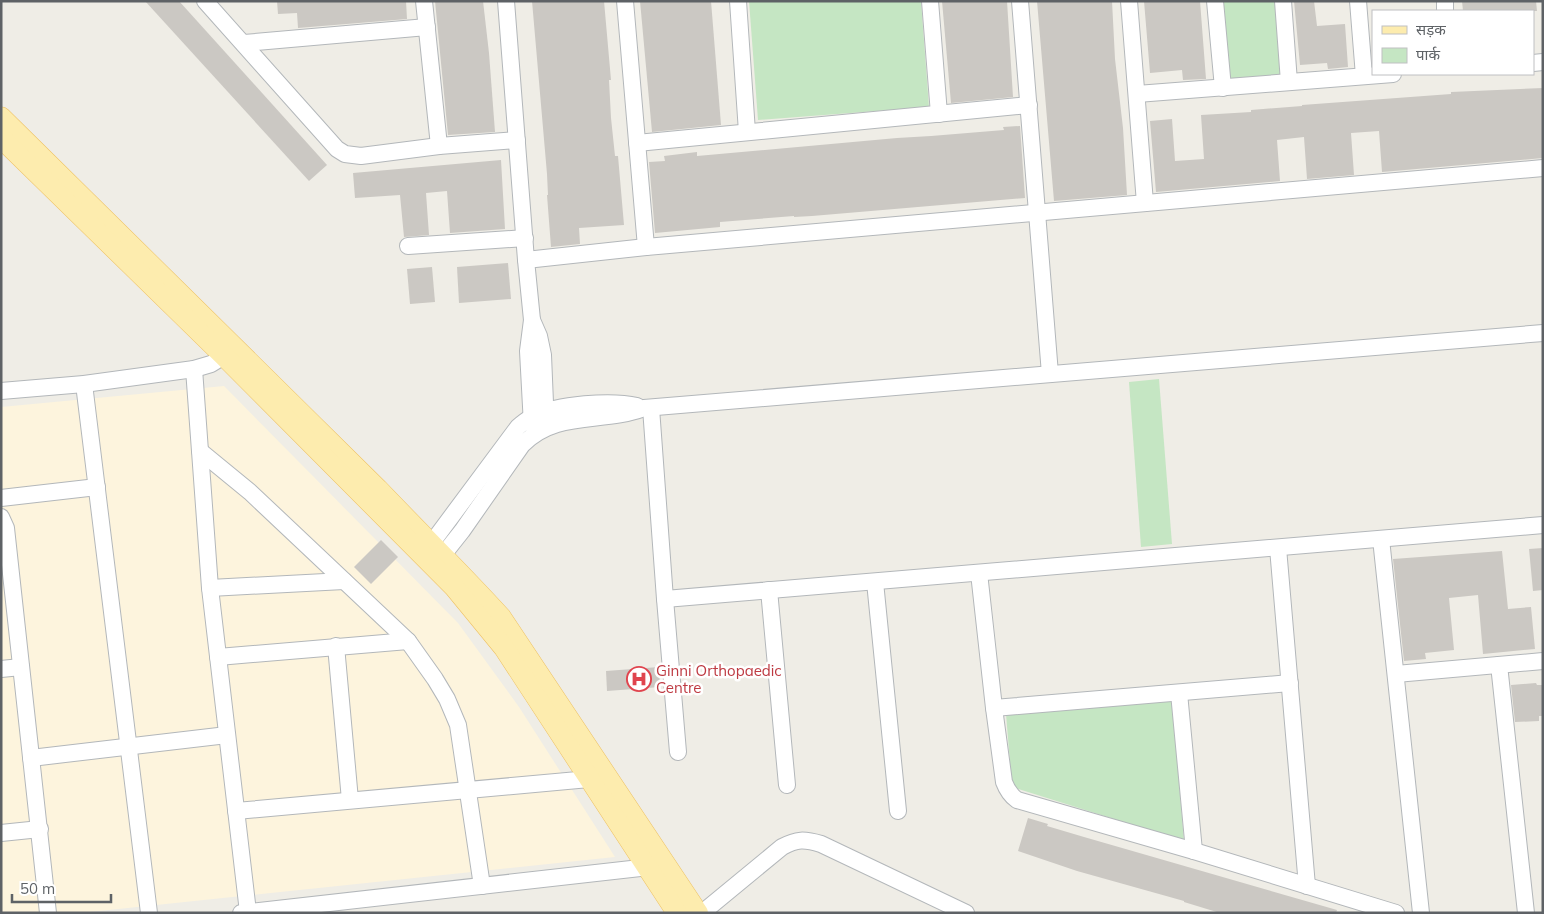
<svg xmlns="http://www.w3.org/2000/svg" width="1544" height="914" viewBox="0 0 1544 914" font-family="Mulish,'Noto Sans Devanagari',sans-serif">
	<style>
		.commercial { fill: #fdf4dd }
		.green { fill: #c5e6c3 }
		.building { fill: #cbc8c3 }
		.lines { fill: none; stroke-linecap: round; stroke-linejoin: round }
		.minor-casing { stroke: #b3b7ba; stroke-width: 18 }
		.major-casing { stroke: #eec061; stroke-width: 21 }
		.minor { stroke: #fff; stroke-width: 16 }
		.major { stroke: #fdecae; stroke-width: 20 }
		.labels { text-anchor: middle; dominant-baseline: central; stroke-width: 5; stroke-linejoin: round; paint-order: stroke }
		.health-label { font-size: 15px; fill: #be3a42; stroke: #fff; text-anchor: start }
	</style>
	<rect width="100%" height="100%" fill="#efede6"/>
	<path class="commercial" d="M224,386L458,623L519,707L615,857L80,913H1V407Z"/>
	<g class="green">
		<path d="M749,1H921L929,107L758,120Z"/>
		<path d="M1222,1H1277L1284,76L1230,81Z"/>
		<path d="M1159,379L1172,544L1141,547L1129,382Z"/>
		<path d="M1172,699L1184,841L1012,787L1006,714Z"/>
	</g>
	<g class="building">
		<path d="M145,1H179L327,165L309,181Z"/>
		<path d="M277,1H406L407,19L298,28L297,13L278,14Z"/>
		<path d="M435,1H483L489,53L495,132L448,135Z"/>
		<path d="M532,1H604L611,80H609L611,118L615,156H618L624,225L579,228L580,244L551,247L547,195H548L547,174Z"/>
		<path d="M640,1H711L721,125L652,132Z"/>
		<path d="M942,1H1007L1013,97L951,103Z"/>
		<path d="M1037,1H1112L1115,59L1123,128L1127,195L1054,201Z"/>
		<path d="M1144,1H1200L1206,79L1183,80L1182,70L1150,73Z"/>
		<path d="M1294,1H1314L1317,26L1345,24L1348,67L1328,69L1327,63L1300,65Z"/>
		<path d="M1462,1H1536L1537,11H1463Z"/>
		<path d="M1543,88V158L1382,172L1379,131L1351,133L1354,175L1307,179L1304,137L1277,140L1280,181L1156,192L1150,121L1172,119L1175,161L1204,159L1201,115L1251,112V110L1302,106V105L1451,94V92Z"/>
		<path d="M1020,126L1025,198L812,216L794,217V216L720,222V227L655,233L649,162L665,161L664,156L697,152V156L897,138L931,136L1004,130L1003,127Z"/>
		<path d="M501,160L505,229L450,233L447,191L426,193L429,235L404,237L400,195L355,198L353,173Z"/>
		<path d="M508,263L511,299L459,303L457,267Z"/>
		<path d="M432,267L435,302L410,304L407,269Z"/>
		<path d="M381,540L398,557L371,584L354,567Z"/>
		<path d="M1543,548V590L1533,591L1529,549Z"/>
		<path d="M1502,551L1508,609L1531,607L1535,649L1483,654L1478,595L1449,598L1454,650L1425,653L1426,659L1404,661L1393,559Z"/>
		<path d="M659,667L660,687L607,691L606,671Z"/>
		<path d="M1536,683L1537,685H1543V716H1539V721L1515,722L1511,685Z"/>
		<path d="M1028,818L1048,824L1047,826L1084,837L1337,910L1336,913H1220L1184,902V901L1077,871L1018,851Z"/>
	</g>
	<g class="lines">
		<defs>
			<g id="minor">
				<path d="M205,1L337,149L345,154L361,156L439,146L517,140"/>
				<path d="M424,1L439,146"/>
				<path d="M506,1L526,260L532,320L539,336L543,355L546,427"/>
				<path d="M625,1L646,247"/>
				<path d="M738,1L747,132"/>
				<path d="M930,1L939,114"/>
				<path d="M1020,1L1050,374"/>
				<path d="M1129,1L1145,203"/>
				<path d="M1215,1L1223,88"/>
				<path d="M1283,1L1289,82"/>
				<path d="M1358,1L1364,76"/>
				<path d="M1445,1V11"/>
				<path d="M244,43L427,27"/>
				<path d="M1533,63L1543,62"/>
				<path d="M1137,94L1393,74"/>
				<path d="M637,143L1029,105"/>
				<path d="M408,246L525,238"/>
				<path d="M526,260L646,247L1543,168"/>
				<path d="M194,369L210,588L248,912"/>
				<path d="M84,384L149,913"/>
				<path d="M1,391L84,384L194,369L211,364L224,356L232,349"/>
				<path d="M651,408L665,599L678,752"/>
				<path d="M532,425L528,351L532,320"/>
				<path d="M200,451L250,492L408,641L435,679L447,699L458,725L482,886"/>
				<path d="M1,498L97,487"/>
				<path d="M1,517L6,528L48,913"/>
				<path d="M1381,539L1421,913"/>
				<path d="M1278,548L1307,886"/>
				<path d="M425,552L518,427C523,423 528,418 534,416C558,404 611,400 637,406"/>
				<path d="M435,565L462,531L522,445C556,410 602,424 644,408L1543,333"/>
				<path d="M979,573L994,708L1004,782C1007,790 1010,795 1017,800L1194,851L1396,913"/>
				<path d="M875,582L898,811"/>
				<path d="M210,588L344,581"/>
				<path d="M769,590L787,785"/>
				<path d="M665,599L1543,525"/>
				<path d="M336,646L350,800"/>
				<path d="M218,657L408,641"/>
				<path d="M1499,665L1526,913"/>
				<path d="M1,669L21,667"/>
				<path d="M1396,674L1543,661"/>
				<path d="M1179,693L1194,851"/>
				<path d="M994,708L1290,683"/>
				<path d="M31,758L227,735"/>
				<path d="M236,811L589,779"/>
				<path d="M1,833L40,829"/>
				<path d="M241,913L658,866"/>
				<path d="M702,913L782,847C797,839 804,839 821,844L966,913"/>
			</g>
			<g id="major">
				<path d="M1,117L378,489C419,532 461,573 501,617L698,913"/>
				<path d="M1,138L224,356L454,587L504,648L677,913"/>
			</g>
		</defs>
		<use href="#minor" class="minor-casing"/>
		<use href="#major" class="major-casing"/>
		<use href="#minor" class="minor"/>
		<use href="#major" class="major"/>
	</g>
	<defs>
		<symbol id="hospital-ring" viewBox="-11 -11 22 22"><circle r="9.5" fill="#fff" stroke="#e0444e" stroke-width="1.5"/><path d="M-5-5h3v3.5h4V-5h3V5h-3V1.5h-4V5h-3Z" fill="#e0444e"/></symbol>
	</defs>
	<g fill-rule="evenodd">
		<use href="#hospital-ring" x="625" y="665" width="28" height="28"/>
	</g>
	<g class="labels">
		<g class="health-label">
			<text x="656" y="670">Ginni Orthopaedic<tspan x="656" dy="17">Centre</tspan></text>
		</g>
	</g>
	<rect width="1544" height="914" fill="none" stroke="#5e6266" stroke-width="5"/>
	<rect x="1372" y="10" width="162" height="65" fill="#ffffff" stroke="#bfc0c2"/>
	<rect x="1382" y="26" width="25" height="8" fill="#fdecae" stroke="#bfc0c2"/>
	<text x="1416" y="35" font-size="15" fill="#5e6266">सड़क</text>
	<rect x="1382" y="48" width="25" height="15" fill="#c5e6c3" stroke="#bfc0c2"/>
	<text x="1416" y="60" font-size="15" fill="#5e6266">पार्क</text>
	<path d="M12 894v8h99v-8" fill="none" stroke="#5e6266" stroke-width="2.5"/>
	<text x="20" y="894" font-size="15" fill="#5e6266" stroke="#ffffff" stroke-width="4" paint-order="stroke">50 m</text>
</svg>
